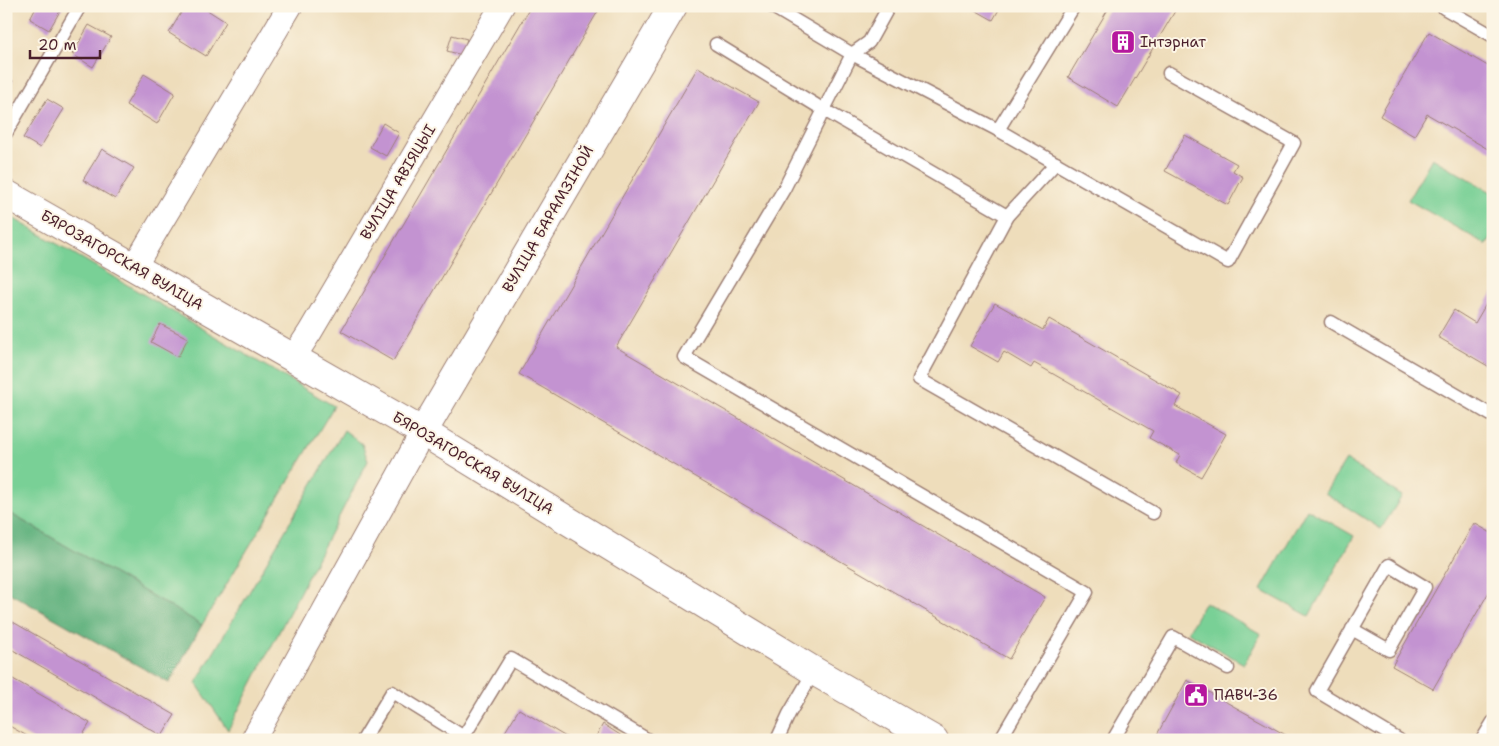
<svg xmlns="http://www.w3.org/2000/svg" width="1499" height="746" viewBox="0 0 1499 746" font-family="'Shantell Sans',sans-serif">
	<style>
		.green { fill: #79d096; stroke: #627860 }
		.forest { fill: #62b27f; stroke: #566855 }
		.building { fill: #c393d1 }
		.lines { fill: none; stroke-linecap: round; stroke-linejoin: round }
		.service-casing { stroke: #9c7e73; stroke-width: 15 }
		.minor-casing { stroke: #9c7e73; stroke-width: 26 }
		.tertiary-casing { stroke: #9c7e73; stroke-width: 30 }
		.service { stroke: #fff; stroke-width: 12 }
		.minor { stroke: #fff; stroke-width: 24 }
		.tertiary { stroke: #fff; stroke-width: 28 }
		.labels { text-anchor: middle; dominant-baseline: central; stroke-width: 4; stroke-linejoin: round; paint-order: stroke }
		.poi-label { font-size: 15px; fill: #4a1f2b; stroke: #fcf5e5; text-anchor: start }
		.street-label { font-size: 15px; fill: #4a1f2b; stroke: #fcf5e5 }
	</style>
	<rect width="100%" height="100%" fill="#fcf5e5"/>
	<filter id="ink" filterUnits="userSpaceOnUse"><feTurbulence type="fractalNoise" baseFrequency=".02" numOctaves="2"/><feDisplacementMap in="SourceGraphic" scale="10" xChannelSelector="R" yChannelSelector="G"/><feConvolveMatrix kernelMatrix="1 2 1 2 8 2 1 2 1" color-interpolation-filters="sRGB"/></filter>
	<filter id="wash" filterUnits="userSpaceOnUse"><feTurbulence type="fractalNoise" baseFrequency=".0096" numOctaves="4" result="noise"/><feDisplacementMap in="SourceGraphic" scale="20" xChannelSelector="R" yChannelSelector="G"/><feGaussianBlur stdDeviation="1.12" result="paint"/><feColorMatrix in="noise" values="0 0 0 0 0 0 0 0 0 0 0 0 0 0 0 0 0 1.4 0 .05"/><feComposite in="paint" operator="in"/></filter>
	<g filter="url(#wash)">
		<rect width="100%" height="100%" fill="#edb"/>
		<g class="green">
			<path d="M1432,158L1493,193V235L1487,245L1408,200Z"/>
			<path d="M6,214L334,406L202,625L6,511Z"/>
			<path d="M344,430L362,444L368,461L228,730L196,683Z"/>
			<path d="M1346,460L1402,496L1381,529L1325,493Z"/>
			<path d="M1307,509L1354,536L1309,616L1261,590Z"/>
			<path d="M1205,602L1261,634L1244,664L1188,632Z"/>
		</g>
		<path class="forest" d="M6,511L202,625L169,683L6,591Z"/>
		<g id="blocks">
			<g class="building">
				<path d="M37,6H63L49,30L30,19Z"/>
				<path d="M185,6H201L226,22L206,56L169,33Z"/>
				<path d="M531,6H601L393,361L341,331Z"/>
				<path d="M968,6H1001L993,20Z"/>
				<path d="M1110,6H1178L1118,107L1068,77Z"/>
				<path d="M89,25L111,37L93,67L72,54Z"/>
				<path d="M1429,32L1493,69V152L1427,114L1414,136L1380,116Z"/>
				<path d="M452,35L467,39L462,55L447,51Z"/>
				<path d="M698,67L759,102L616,347L1045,597L1009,659L519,374Z"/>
				<path d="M144,74L175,93L157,124L126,105Z"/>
				<path d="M6,76L13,81L6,92Z"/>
				<path d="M47,99L64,109L40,148L23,138Z"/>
				<path d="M383,123L399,133L386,156L370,147Z"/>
				<path d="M1185,135L1237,164L1233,171L1243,177L1228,205L1165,171Z"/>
				<path d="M102,149L134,168L115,199L83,180Z"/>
				<path d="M1493,292V369L1438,337L1454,310L1475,323Z"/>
				<path d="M995,303L1043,330L1049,319L1182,395L1175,406L1226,434L1201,477L1176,463L1180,455L1149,438L1153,431L1034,363L1031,368L1004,352L998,362L970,346Z"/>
				<path d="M160,324L188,338L178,357L151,342Z"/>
				<path d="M1474,523L1493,534V585L1433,689L1392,666Z"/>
				<path d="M6,618L175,715L162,736L6,646Z"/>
				<path d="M6,675L90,723L80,740H34L6,724Z"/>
				<path d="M1187,680L1242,711L1295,740H1154Z"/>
				<path d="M519,709L571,740H500Z"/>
				<path d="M603,724L628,740H594Z"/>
			</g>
		</g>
	</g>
	<g filter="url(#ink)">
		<use href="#blocks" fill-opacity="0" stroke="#9c7e73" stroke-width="1"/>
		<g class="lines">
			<defs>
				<g id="service">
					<path d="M771,6L852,54L998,130L1074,6"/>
					<path d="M889,6L869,42L852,54L784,189L684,357L1087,592L1000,740"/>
					<path d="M1444,8L1493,36"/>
					<path d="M716,44L824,110L1007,216"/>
					<path d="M998,130L1228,262L1294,143L1169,73"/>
					<path d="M6,133L80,6"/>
					<path d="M1056,163L1007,216L919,379L1153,513"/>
					<path d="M1331,322L1493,416"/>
					<path d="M1352,629L1389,650L1425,587L1389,565L1317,691L1399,740"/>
					<path d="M464,736L511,659L648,740"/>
					<path d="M363,740L392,692L469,740"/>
					<path d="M777,740L789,714L814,671"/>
					<path d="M1113,740L1173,637L1228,668"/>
					<path d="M1482,740L1493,722"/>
				</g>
				<g id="minor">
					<path d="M134,267L290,6"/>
					<path d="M293,358L310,332L502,6"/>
					<path d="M253,740L423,432"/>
				</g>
				<g id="tertiary">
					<path d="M6,194L423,432L814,671L934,740"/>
					<path d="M423,432L673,6"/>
				</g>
			</defs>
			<use href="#service" class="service-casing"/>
			<use href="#minor" class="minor-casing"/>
			<use href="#tertiary" class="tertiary-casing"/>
			<use href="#service" class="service"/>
			<use href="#minor" class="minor"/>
			<use href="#tertiary" class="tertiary"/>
		</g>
	</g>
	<defs>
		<symbol id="building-square" viewBox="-11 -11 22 22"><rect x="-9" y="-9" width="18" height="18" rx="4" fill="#b5179e" stroke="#fcf5e5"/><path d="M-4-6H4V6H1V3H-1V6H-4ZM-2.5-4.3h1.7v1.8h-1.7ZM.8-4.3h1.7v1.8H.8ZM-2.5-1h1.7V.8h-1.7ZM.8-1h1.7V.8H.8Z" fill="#fff"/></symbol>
		<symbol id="civic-square" viewBox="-11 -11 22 22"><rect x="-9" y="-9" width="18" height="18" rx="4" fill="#b5179e" stroke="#fcf5e5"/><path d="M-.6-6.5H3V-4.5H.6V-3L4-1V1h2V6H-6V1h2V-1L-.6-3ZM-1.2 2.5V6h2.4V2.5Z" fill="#fff"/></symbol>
	</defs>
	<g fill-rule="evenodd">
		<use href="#building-square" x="1109" y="28" width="28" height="28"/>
		<use href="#civic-square" x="1182" y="681" width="28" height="28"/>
	</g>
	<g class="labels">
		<g class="poi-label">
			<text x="1140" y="42">Інтэрнат</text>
			<text x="1214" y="695">ПАВЧ-36</text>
		</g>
		<g class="street-label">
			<text transform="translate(398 182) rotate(-59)">ВУЛІЦА АВІЯЦЫІ</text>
			<text transform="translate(548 219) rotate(-60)">ВУЛІЦА БАРАМЗІНОЙ</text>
			<text transform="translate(122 260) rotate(30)">БЯРОЗАГОРСКАЯ ВУЛІЦА</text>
			<text transform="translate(473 463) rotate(31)">БЯРОЗАГОРСКАЯ ВУЛІЦА</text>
		</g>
	</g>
	<rect width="1499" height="746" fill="none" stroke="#fcf5e5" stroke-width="25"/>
	<path d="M30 50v8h70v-8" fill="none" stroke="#4a1f2b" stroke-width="2.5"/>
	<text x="38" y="50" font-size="15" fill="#4a1f2b" stroke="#fcf5e5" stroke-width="4" paint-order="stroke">20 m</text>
</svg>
